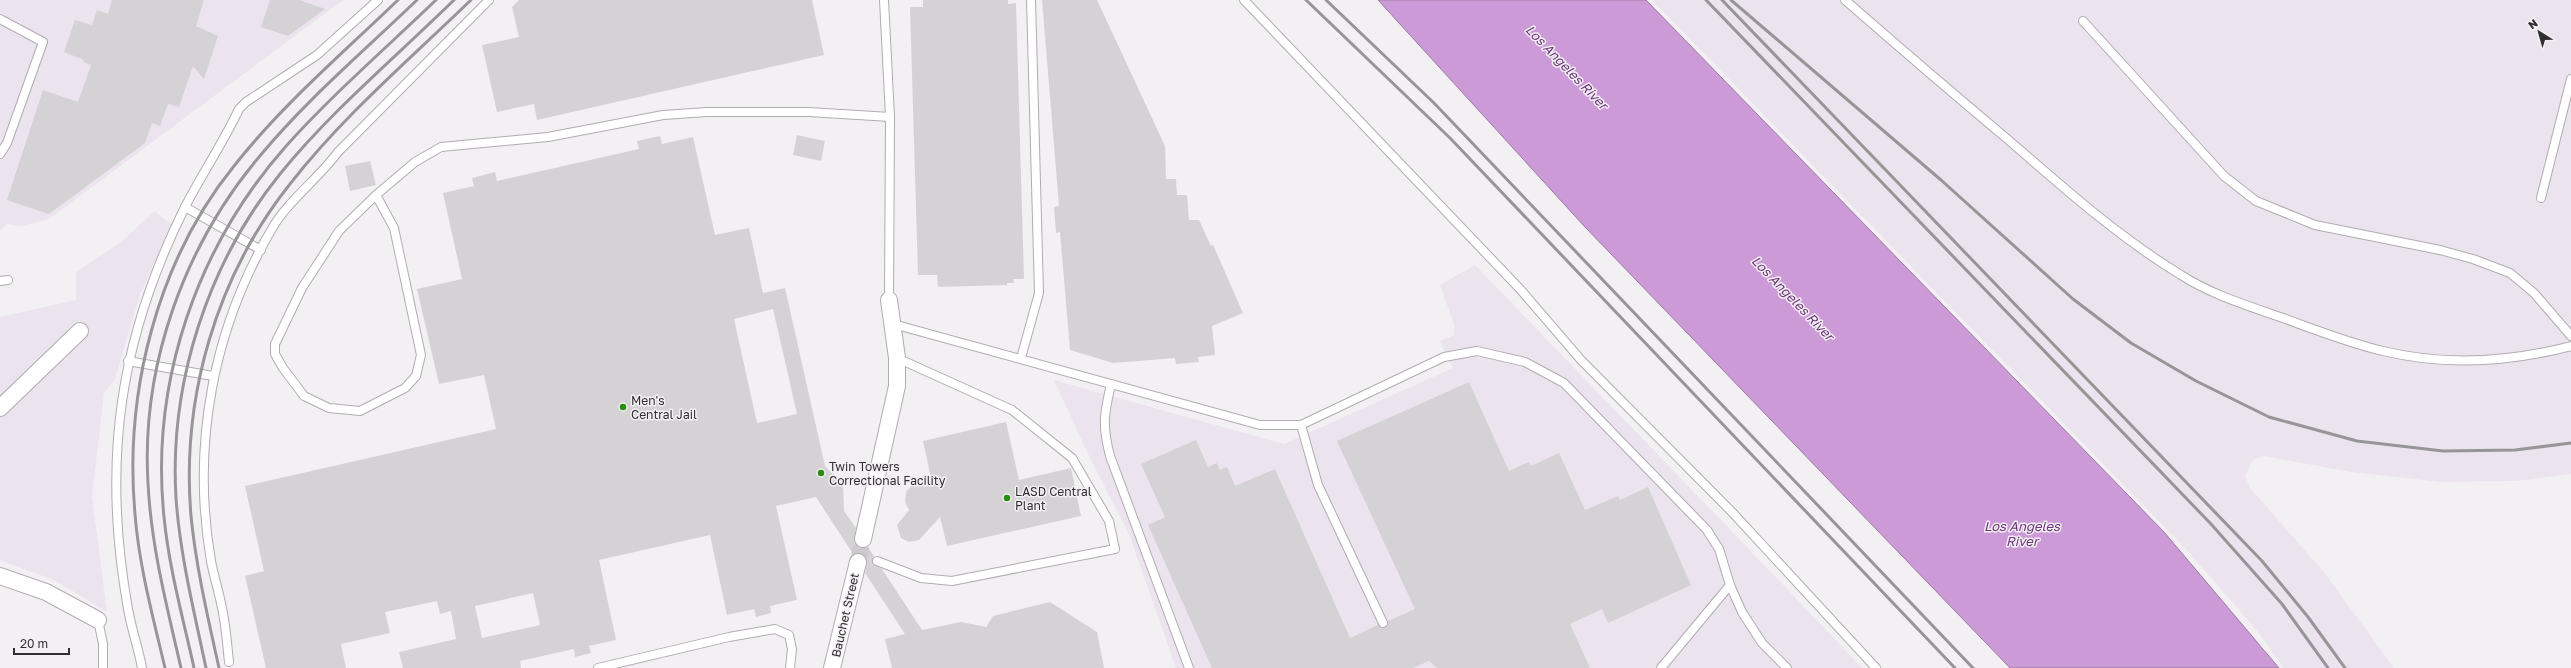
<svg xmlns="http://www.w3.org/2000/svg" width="2571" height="668" viewBox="0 0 2571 668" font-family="'Golos Text',sans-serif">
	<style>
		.built { fill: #ebe3ed }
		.water { fill: #cc9ad6; stroke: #9d7aa4 }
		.building { fill: #d5d2d6; fill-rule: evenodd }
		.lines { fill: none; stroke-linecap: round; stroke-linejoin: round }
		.minor-tunnel { stroke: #ccc9cd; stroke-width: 16; stroke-dasharray: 16 8; stroke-linecap: butt }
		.service-casing { stroke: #b0acb0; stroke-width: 10 }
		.minor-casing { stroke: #b0acb0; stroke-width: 18 }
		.service { stroke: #fff; stroke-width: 8 }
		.minor { stroke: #fff; stroke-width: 16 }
		.rail { stroke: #979598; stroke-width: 3 }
		.poi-dot { fill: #288e0b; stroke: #f3f0f4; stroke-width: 1.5 }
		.labels { text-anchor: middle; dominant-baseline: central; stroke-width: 3; stroke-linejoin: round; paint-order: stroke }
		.poi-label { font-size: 12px; fill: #302e30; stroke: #f3f0f4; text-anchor: start }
		.street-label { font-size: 12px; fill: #302e30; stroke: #f3f0f4 }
		.water-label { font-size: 13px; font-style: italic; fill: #6f347c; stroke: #f3f0f4 }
	</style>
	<rect width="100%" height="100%" fill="#f3f0f4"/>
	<g class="built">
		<path d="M0,0H343L49,219L22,226L7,224L0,230Z"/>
		<path d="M1652,0H2571V474L2517,481L2441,482L2351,472L2264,456L2253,460L2245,476L2250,488L2323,571L2394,668H2284L2254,627L2185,548Z"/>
		<path d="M155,211L172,225L140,294L115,379L104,393L92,496L107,612L56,581L0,560V317L76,300V272L120,243Z"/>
		<path d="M1475,265L1768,569L1862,668H1176L1129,534L1091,460L1054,380L1284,444L1453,368L1440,341L1454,335V324L1440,285Z"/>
	</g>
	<path class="water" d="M1378,0H1646L2164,532L2279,668H2010L1584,226Z"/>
	<g class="building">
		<path d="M112,0H204L196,26L218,36L204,79L193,66L179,107L168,104L160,126L152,123L145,143L49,214L7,200L43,90L78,102L91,65L83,62L84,60L64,52L75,20L92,25L97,10L108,14Z"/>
		<path d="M270,0H299L325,9L288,36L261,27Z"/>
		<path d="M519,0H812L824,55L537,120L534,104L497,112L482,45L519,37L512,7Z"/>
		<path d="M923,0H1008V4L1016,3L1024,279H1013L1014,283H1007V285L938,287L937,275H918L910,7H923Z"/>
		<path d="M1042,0H1097L1165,146L1166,179H1176L1177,195H1187L1189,220H1199L1211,246L1213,245L1243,313L1212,326L1215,355L1198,357L1199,362L1176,364L1175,358L1113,363L1070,350L1060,232L1056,233L1054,207L1059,206Z"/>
		<path d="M797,135L825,141L821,161L793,155Z"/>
		<path d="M660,136L662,144L693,137L715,235L749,228L763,293L785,288L825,466L843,485L844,511L856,528L854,542L861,548L868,547L874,556L873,564L882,569L922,630L961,622L986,627L993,616L1050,602L1097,632L1104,668H892L885,639L905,634L865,573L867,564L865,555L860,553L853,554L816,497L776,506L797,600L770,606L771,613L756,617L754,609L727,615L710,535L599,560L616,640L589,646L591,653L575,657L574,649L520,661L521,668H403L399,652L456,639L451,611L440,614L437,601L385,612L390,633L341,644L346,668H266L245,576L264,571L245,486L496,429L484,375L439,384L417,289L462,279L443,193L474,186L472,178L495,172L497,181L639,149L637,141ZM773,309L797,414L757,423L734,319ZM533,593L540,625L482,638L475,606Z"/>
		<path d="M370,161L376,185L350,191L345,166Z"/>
		<path d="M1469,382L1509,471L1529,462L1531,466L1559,453L1585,510L1618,496L1620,500L1648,487L1691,585L1608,623L1602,609L1570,624L1590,668H1437L1429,661L1413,668H1212L1148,525L1165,517L1141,464L1196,440L1208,467L1217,463L1220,470L1227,467L1235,486L1275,469L1350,638L1378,625L1385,628L1388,621L1415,609L1337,441Z"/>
		<path d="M1006,422L1019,480L1071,468L1081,516L947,546L940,517L919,540L909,542L901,538L897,525L909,510L905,502L906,492L913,484L932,482L923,441Z"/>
	</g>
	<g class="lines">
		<path class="minor-tunnel" d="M858,562L863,539"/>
		<defs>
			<g id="service">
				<path d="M884,0L890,117L889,300"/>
				<path d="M1244,0L1520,289L1581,360L1732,512L1876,668"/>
				<path d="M1845,0C1900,48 1956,96 2012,143C2066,190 2120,238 2181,275C2212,295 2249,306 2283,318C2316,330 2349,343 2383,351C2445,366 2510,362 2571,346"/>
				<path d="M0,19L43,42L7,143L0,154"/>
				<path d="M2083,21L2224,176L2256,201L2315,225L2440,250L2473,259L2510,273L2534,293L2571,336"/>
				<path d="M376,195L394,228L421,355L416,376L405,388L360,411L329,408L304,396L283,368L275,354V344L302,288L339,231L376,195L415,162L441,147L548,137L663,115L707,112H809L890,117"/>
				<path d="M2541,198L2571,79"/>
				<path d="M185,207L261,250"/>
				<path d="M0,281L8,280"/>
				<path d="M893,324L1260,425H1301L1444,357L1477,351L1525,362L1564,383L1707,530L1719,549L1730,585L1742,612L1762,643L1787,668"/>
				<path d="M1021,358L1039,293L1031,0"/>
				<path d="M128,361L213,376"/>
				<path d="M1111,384C1104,415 1102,425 1110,456L1189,668"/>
				<path d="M1301,425L1318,485L1383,623"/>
				<path d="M877,561L921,578L952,581L1115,549L1109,521L1072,458L1012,410L897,358"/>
				<path d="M98,620L103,644V668"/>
				<path d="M229,662C227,644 226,626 222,608C219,592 214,577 211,561C191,445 213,328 273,227C288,201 319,178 338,152L489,0"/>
				<path d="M142,668C138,646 130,625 127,603C102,459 120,338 185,207C202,174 223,143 239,109L246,102L317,55L378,0"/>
				<path d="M598,668L729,637L775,629L789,635L792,649L790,668"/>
				<path d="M1661,668L1730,585"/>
			</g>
			<g id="minor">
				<path d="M0,408L80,331"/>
				<path d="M863,539L897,386V358L889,300"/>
				<path d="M0,576L46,592L98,620"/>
				<path d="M832,668L858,562"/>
			</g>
		</defs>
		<use href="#service" class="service-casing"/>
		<use href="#minor" class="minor-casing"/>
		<use href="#service" class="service"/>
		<use href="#minor" class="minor"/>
		<g class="rail">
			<path d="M1306,0L1450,138L1955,668"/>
			<path d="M1326,0L1434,103L1973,668"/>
			<path d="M1706,0L2211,524L2282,604L2328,668"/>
			<path d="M1722,0L2262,561L2308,617L2345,668"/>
			<path d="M1731,0L1941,180L2073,299L2131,343L2196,381L2269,417L2357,441L2443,451L2515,450L2571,443"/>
			<path d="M165,668C153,617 139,566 135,514C124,393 157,261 234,166C282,105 342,54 398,0"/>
			<path d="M181,668C167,607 151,546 148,483C141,366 184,246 259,157C306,100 364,51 417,0"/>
			<path d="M194,668C183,618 169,568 164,517C150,382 197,246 287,145C333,94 386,48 436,0"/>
			<path d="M206,668C194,611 180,555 176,498C169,383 208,263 280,174C331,111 396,57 454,0"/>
			<path d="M219,668C208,618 196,567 191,516C181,398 216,277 290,184C343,116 410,59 471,0"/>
		</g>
	</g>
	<g class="poi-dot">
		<circle cx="623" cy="407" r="4"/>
		<circle cx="821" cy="473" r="4"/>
		<circle cx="1007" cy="498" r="4"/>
	</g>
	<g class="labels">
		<g class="poi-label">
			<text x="631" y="400">Men's<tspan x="631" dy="14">Central Jail</tspan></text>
			<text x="829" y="466">Twin Towers<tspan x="829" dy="14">Correctional Facility</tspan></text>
			<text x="1015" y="491">LASD Central<tspan x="1015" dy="14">Plant</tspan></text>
		</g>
		<g class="street-label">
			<text transform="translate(845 615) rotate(-77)">Bauchet Street</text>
		</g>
		<g class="water-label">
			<text transform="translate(1567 67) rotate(46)">Los Angeles River</text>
			<text transform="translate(1793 298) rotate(46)">Los Angeles River</text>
			<text x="2022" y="526">Los Angeles<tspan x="2022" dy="15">River</tspan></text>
		</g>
	</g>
	<g transform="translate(2539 32) rotate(323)" stroke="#f3f0f4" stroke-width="3" paint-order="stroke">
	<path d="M0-3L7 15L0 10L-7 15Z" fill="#302e30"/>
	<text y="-6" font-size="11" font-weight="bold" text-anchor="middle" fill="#302e30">N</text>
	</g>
	<path d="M14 648v6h55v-6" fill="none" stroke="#302e30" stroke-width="2"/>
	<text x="20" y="648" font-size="12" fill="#302e30" stroke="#f3f0f4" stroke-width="3" paint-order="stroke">20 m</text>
</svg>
